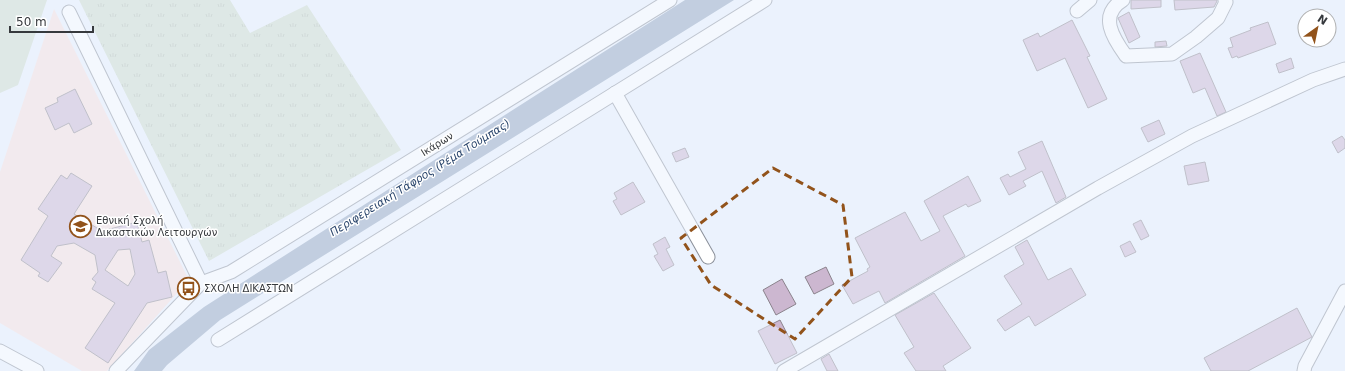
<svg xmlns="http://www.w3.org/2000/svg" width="1345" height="371" viewBox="0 0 1345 371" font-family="'DejaVu Sans',sans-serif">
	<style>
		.education { fill: #fbe1db }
		.grass { fill: url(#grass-tufts) }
		.garden { fill: #cedbca }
		.water { fill: #91a3bc }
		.building { fill: #ccb7d0; stroke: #8b838c; fill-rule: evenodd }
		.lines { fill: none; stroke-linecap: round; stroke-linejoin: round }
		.minor-casing { stroke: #8b909a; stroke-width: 15 }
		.minor { stroke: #fff; stroke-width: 13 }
		.marked { fill: none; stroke: #92531b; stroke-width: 3; stroke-dasharray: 8 5; stroke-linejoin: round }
		.labels { text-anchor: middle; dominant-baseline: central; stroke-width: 3; stroke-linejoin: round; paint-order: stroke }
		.street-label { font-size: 10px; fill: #36393d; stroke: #fff }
		.poi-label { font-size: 10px; fill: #36393d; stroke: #fff; text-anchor: start }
		.water-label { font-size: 11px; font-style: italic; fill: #2b466c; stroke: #fff }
	</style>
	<defs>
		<pattern id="grass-tufts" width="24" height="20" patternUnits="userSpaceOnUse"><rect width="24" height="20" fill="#cedbca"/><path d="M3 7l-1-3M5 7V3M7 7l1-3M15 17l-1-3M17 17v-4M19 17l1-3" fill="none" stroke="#b2bdae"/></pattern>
	</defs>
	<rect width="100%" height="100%" fill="#ebf2fd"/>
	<path class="education" d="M54,9L189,280L107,371H82L0,323V172Z"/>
	<path class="grass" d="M79,0H230L250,33L307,5L401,150L209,261Z"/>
	<path class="garden" d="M0,0H47L18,85L0,93Z"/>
	<path class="water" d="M685,0H734L220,320L167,365L162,371H134L149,350L204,307Z"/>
	<g class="building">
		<path d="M1131,0H1161V7L1131,9Z"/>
		<path d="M1174,0H1217V1L1214,7L1175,10Z"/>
		<path d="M1129,12L1140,37L1129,43L1118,18Z"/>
		<path d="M1072,20L1090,56L1087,57L1107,99L1088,108L1065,58L1037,71L1023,40L1038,33L1040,37Z"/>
		<path d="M1268,22L1276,44L1238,58L1237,56L1232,58L1228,48L1233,47L1230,38L1251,30L1250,28Z"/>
		<path d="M1166,41L1167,46L1155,47V42Z"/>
		<path d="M1200,53L1226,112L1217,116L1205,88L1193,93L1180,61Z"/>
		<path d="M1291,58L1294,68L1279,73L1276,64Z"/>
		<path d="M75,89L92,124L74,133L69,123L55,130L45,108L58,102L57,98Z"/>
		<path d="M1159,120L1165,134L1148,142L1141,128Z"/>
		<path d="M1342,136L1345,140V148L1338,153L1332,142Z"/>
		<path d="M1042,141L1066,197L1056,203L1042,171L1023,181L1026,186L1009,195L1000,178L1008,174L1010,177L1026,169L1018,152Z"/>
		<path d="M685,148L689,157L676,162L672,153Z"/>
		<path d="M1205,162L1209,181L1188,185L1184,166Z"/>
		<path d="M71,173L92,186L74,214L102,231L137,222L142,242L149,240L158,273L166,271L172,297L147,303L108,363L85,348L115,303L92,289L96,282L92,279L98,272L95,255L74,243L57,246L51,256L62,263L48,282L38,276L40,273L21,260L48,216L38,209L61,175L67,179ZM130,249L135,274L128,286L105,270L118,250Z"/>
		<path d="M968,176L981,201L968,207L966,204L943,216L965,256L885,303L879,291L853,304L842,285L868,271L867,269L870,267L855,238L905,212L921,241L940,231L924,201Z"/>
		<path d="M633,182L645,202L621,215L613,201L617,199L614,193Z"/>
		<path d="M1141,220L1149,236L1141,240L1133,224Z"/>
		<path d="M665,237L670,247L666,249L674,265L663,271L654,256L658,254L653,244Z"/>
		<path d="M1027,240L1048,280L1071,268L1086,295L1035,326L1029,316L1005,331L997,320L1022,304L1004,276L1024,264L1015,247Z"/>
		<path d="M1130,241L1136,252L1125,257L1120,246Z"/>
		<path d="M826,267L834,284L814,294L805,277Z"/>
		<path d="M782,279L796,304L776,315L763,290Z"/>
		<path d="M934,293L971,348L943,366L946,371H916L904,353L914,347L895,315Z"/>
		<path d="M1297,308L1312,337L1248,371H1211L1204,358Z"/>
		<path d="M780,320L797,353L775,364L758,331Z"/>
		<path d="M829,354L838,371H827L821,359Z"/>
	</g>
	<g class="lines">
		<defs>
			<g id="minor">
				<path d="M1123,0C1098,15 1113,38 1126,56L1172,54L1196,37L1218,18L1226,2L1225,0"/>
				<path d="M1077,11L1090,0"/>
				<path d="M69,12L201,283"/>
				<path d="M615,93L708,257"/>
				<path d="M218,340L765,0"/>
				<path d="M0,351L37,371"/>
				<path d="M116,371L201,283L231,272L670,0"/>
				<path d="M784,371L1098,188L1192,136L1313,80L1345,69"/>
				<path d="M1304,371L1305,366L1345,291"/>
			</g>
		</defs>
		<use href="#minor" class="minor-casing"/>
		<use href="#minor" class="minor"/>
	</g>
	<path d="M0 0H1345V371H0ZM773,168L843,205L852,277L795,339L711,285L681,238Z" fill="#ebf2fd" fill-opacity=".55" fill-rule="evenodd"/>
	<path class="marked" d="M773,168L843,205L852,277L795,339L711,285L681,238Z"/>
	<defs>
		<symbol id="university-ring" viewBox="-11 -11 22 22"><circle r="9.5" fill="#fff" stroke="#92531b" stroke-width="1.5"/><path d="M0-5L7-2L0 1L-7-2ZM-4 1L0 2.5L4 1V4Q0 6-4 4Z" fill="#92531b"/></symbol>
		<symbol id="bus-ring" viewBox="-11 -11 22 22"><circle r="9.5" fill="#fff" stroke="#92531b" stroke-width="1.5"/><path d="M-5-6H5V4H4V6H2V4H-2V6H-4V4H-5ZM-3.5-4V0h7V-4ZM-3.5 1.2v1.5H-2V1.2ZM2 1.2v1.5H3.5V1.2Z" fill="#92531b"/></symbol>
	</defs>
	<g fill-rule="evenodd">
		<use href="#university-ring" x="68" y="214" width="25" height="25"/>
		<use href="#bus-ring" x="176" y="276" width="25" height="25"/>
	</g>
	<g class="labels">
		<g class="street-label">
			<text transform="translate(437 144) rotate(-32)">Ικάρων</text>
		</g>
		<g class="poi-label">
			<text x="96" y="220">Εθνική Σχολή<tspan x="96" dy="12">Δικαστικών Λειτουργών</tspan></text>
			<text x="204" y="288">ΣΧΟΛΗ ΔΙΚΑΣΤΩΝ</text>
		</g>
		<g class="water-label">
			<text transform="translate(420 178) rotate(-32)">Περιφερειακή Τάφρος (Ρέμα Τούμπας)</text>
		</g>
	</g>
	<g transform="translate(1317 28) rotate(33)"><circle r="19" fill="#ffffff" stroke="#afb0b1"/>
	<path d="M0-3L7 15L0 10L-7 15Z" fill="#92531b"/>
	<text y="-6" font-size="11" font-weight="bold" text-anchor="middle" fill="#36393d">N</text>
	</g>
	<path d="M10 26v6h83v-6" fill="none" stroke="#36393d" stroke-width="2"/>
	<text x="16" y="26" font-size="12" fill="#36393d" stroke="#ffffff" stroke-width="3" paint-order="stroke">50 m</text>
</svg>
